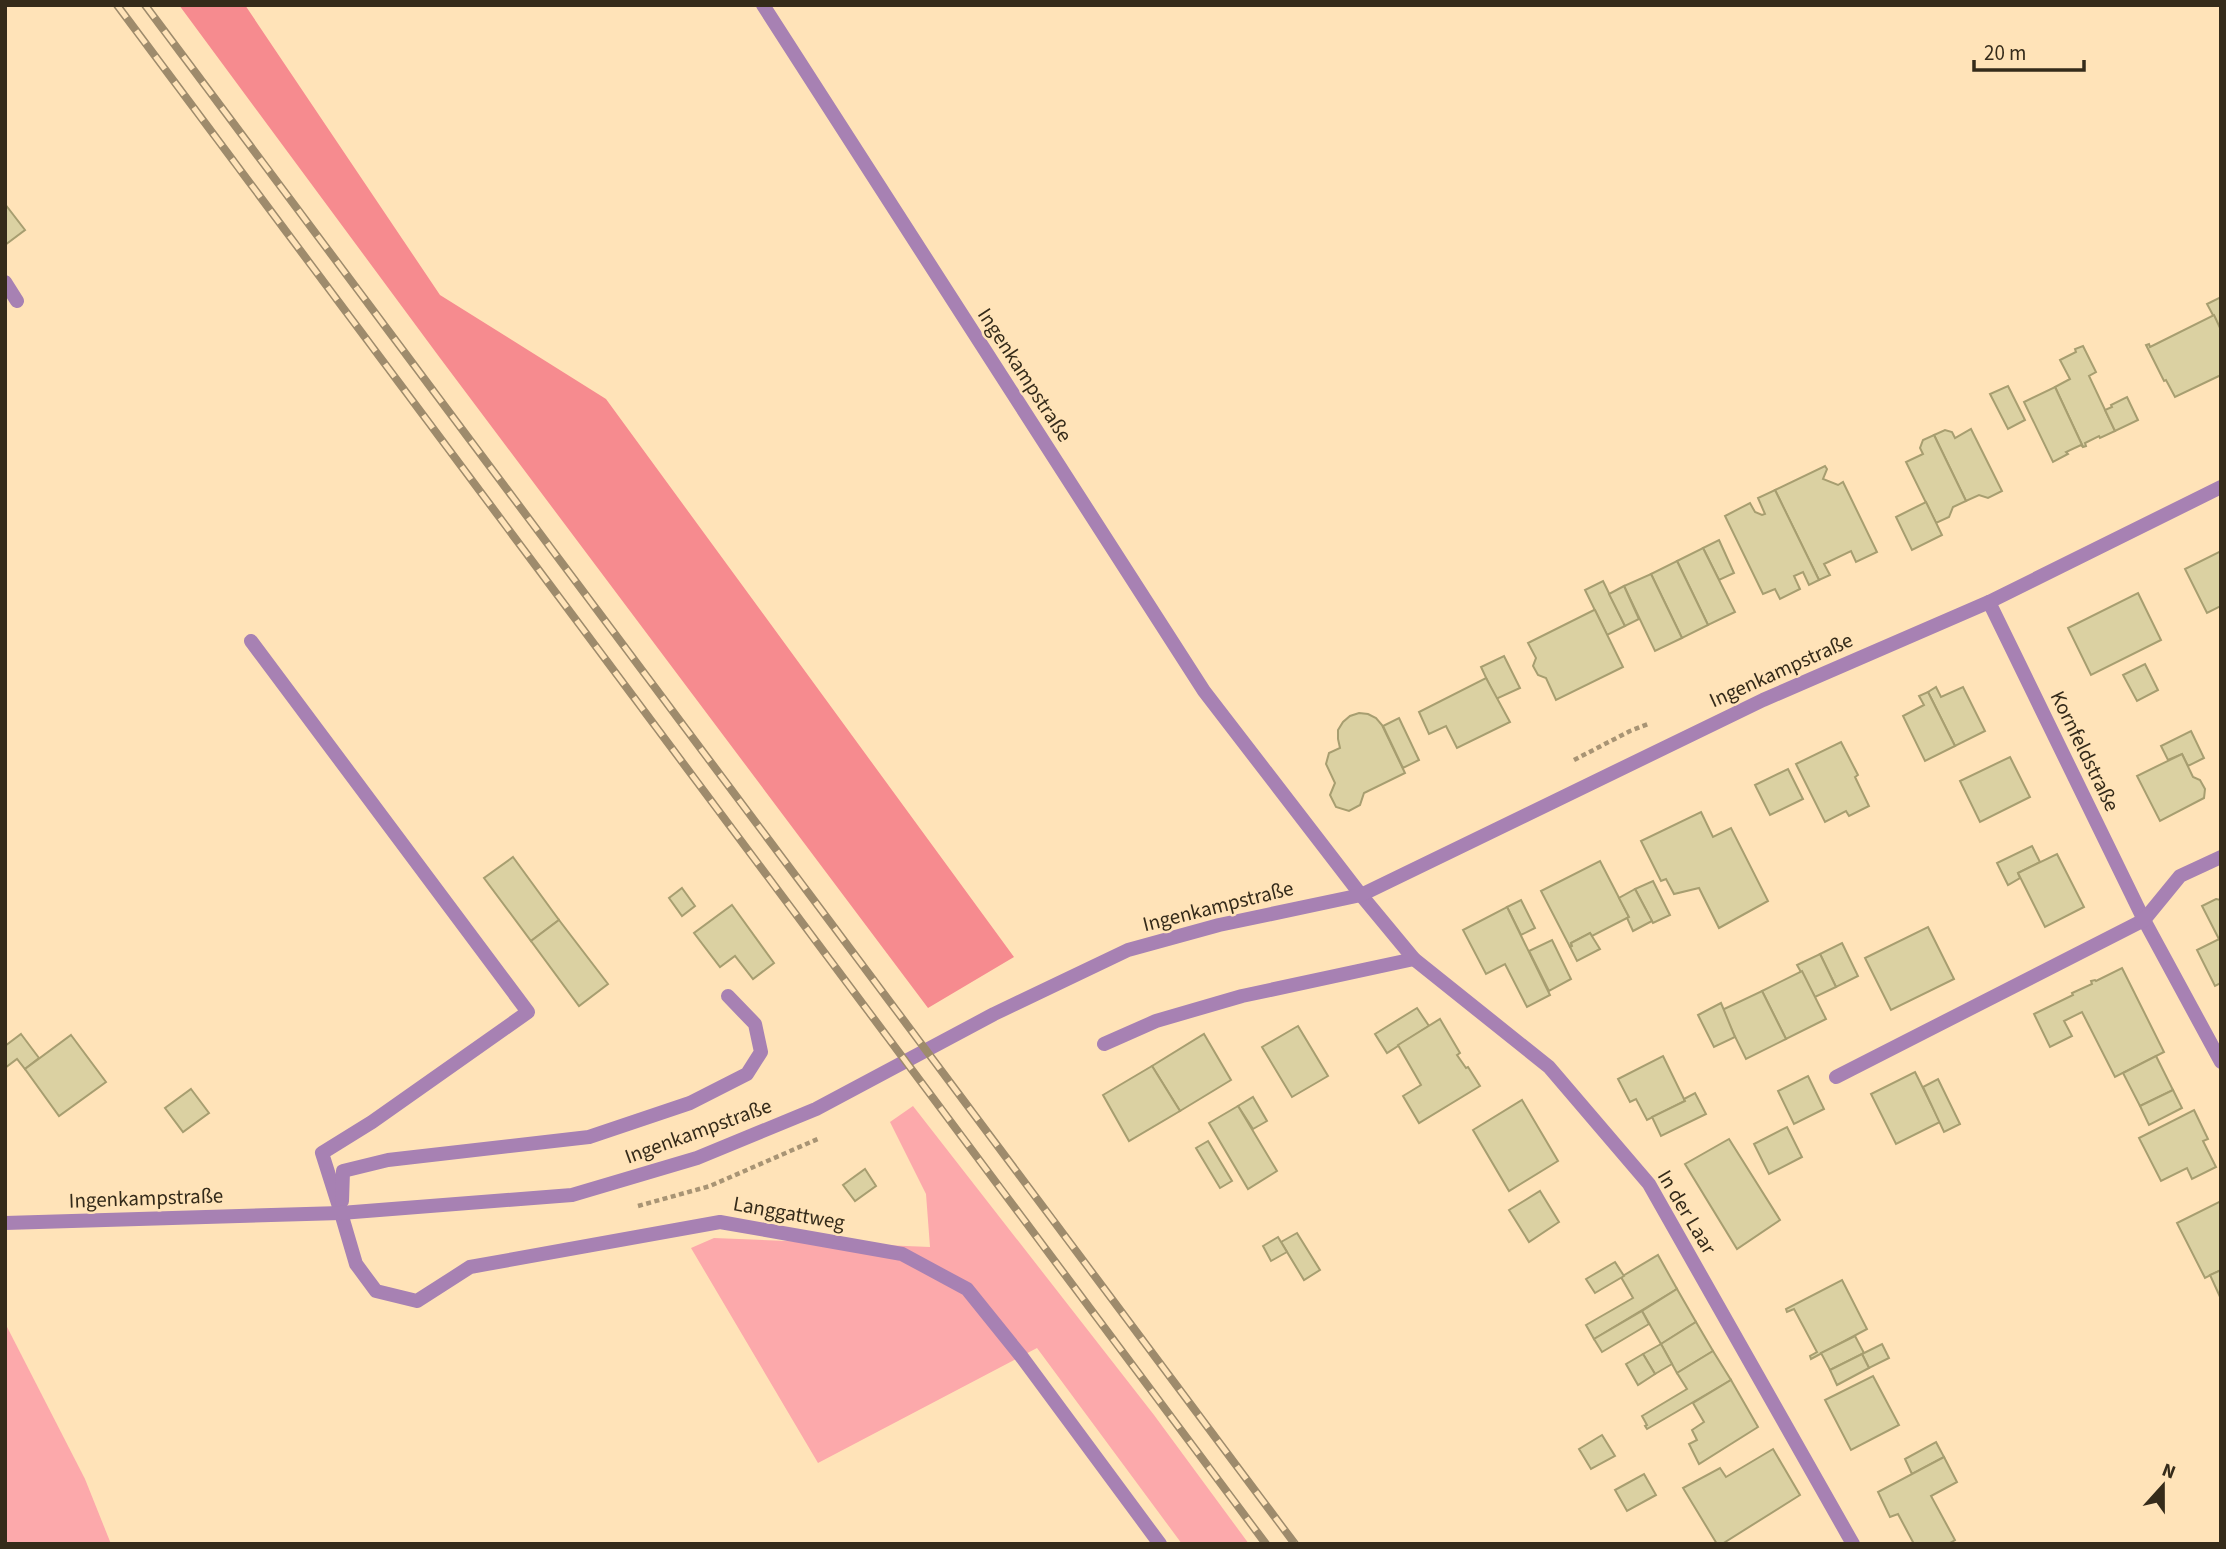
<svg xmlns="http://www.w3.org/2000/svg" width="2226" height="1549" viewBox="0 0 2226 1549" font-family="'Source Sans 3',sans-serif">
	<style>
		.green { fill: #fca9ab }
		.forest { fill: #f68b8f }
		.building { fill: #dbd1a2; stroke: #a79e70; stroke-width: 2 }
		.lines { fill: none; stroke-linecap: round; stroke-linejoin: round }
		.path { stroke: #a89474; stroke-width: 4.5; stroke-dasharray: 5 3.5; stroke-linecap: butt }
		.service { stroke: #a781b3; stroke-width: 14 }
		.minor { stroke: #a781b3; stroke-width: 14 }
		.rail-casing { stroke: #9e8b6c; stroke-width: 8 }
		.rail { stroke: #ffe3b8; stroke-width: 5; stroke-dasharray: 16; stroke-linecap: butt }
		.labels { text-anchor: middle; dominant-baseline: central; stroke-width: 5; stroke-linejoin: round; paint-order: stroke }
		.street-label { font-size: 21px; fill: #352b1a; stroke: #ffe3b8 }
	</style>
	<rect width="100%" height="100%" fill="#ffe3b8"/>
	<g class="green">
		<path d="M913,1106L1154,1415L1249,1544H1182L1037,1348L818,1463L691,1248L714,1238L930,1247L926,1194L890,1122Z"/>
		<path d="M5,1323L85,1479L111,1544H5Z"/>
	</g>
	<path class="forest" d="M179,5H245L440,295L606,399L1014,957L928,1008L440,358Z"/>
	<g class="building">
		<path d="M5,204L25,230L5,245Z"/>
		<path d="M2221,297V330L2207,304Z"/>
		<path d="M2214,315L2221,330V375L2175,397L2166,380L2164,381L2146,345L2149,344L2150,347Z"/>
		<path d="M2083,346L2096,372L2089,376L2115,431L2100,438L2099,436L2085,443L2086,446L2083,447L2055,387L2070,379L2060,360L2076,352L2075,349Z"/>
		<path d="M2008,386L2025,420L2008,429L1990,394Z"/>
		<path d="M2055,387L2083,447L2081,445L2066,452L2068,454L2053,462L2024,402Z"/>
		<path d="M2127,397L2138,420L2115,431L2105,410L2112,407L2111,405Z"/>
		<path d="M1971,429L2002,491L1988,498L1979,495L1966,501L1934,435L1945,430L1952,432L1955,438Z"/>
		<path d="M1934,435L1966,501L1953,507L1949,517L1936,523L1906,462L1923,454L1920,448L1923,440Z"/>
		<path d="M1825,466L1827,469L1823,479L1838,485L1843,482L1877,552L1856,562L1851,551L1824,564L1830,575L1819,580L1775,490Z"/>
		<path d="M1775,490L1819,580L1809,585L1803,572L1794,576L1800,589L1780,599L1775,589L1763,594L1725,516L1750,503L1755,512L1762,515L1765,514L1758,498Z"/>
		<path d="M1926,502L1942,535L1912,550L1896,517Z"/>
		<path d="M1719,540L1734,573L1719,580L1703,548Z"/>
		<path d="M1703,548L1735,612L1708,625L1677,561Z"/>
		<path d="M2221,551V606L2207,613L2185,569Z"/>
		<path d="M1677,561L1708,625L1682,638L1651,574Z"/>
		<path d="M1651,574L1682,638L1655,651L1624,586Z"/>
		<path d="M1603,581L1625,626L1607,635L1585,590Z"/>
		<path d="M1624,586L1639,619L1625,626L1609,594Z"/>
		<path d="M2138,593L2161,640L2091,675L2068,628Z"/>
		<path d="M1594,610H1595L1623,667L1556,700L1546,678L1538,675L1533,666L1536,658L1528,643Z"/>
		<path d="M1504,656L1520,688L1496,699L1481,667Z"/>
		<path d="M2145,664L2158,690L2137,701L2123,675Z"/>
		<path d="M1486,678L1510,722L1457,748L1446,726L1429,734L1419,712Z"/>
		<path d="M1936,687L1941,697L1963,687L1985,731L1955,746L1928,692Z"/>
		<path d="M1928,692L1955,746L1925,761L1903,716L1924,705L1919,696Z"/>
		<path d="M1359,713L1368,714L1376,718L1382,725L1405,773L1364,793L1360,805L1349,811L1336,807L1330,795L1335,783L1326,764L1329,753L1340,748L1338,739V730L1343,722L1350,716Z"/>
		<path d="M1399,718L1419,760L1403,768L1383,726Z"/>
		<path d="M2191,731L2204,758L2188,766L2182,754L2168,760L2161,746Z"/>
		<path d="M1841,742L1858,775L1855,777L1869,806L1849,816L1846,811L1825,822L1796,764Z"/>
		<path d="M2182,754L2193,777L2200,780L2205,789L2204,798L2160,821L2137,776Z"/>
		<path d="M2010,757L2030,797L1980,822L1960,781Z"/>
		<path d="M1788,769L1803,799L1770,815L1755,785Z"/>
		<path d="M1701,812L1713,837L1731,828L1768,901L1719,928L1699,888L1674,894L1666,879L1661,881L1641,841Z"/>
		<path d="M2032,846L2040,862L2018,873L2020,878L2008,885L1997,863Z"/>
		<path d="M2057,854L2084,907L2045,927L2018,873Z"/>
		<path d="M513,857L559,920L531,941L484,878Z"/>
		<path d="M1600,861L1629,917L1592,936L1590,933L1571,943L1572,946L1570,947L1541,891Z"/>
		<path d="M1653,881L1670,915L1653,923L1635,889Z"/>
		<path d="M682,888L695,906L682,916L669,898Z"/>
		<path d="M1635,889L1652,921L1633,931L1627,918L1629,917L1619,898Z"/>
		<path d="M2216,899L2221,900V943L2202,906Z"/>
		<path d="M1521,900L1535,928L1521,935L1507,907Z"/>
		<path d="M732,905L774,963L753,979L735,956L720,967L694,933Z"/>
		<path d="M1507,907L1550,995L1527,1007L1505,964L1486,974L1463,930Z"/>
		<path d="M559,920L608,984L579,1006L531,941Z"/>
		<path d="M1928,927L1954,979L1891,1010L1865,958Z"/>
		<path d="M1590,933L1600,949L1577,961L1570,947L1572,946L1571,943Z"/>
		<path d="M2219,939L2221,943V983L2215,986L2197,950Z"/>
		<path d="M1552,940L1571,979L1549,991L1529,951Z"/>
		<path d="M1842,943L1858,976L1836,987L1820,954Z"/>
		<path d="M1820,954L1836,987L1815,997L1797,965Z"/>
		<path d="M2122,968L2164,1052L2115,1077L2082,1012L2064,1021L2072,1036L2050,1047L2034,1014L2073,995L2072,993L2092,984L2091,981L2095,980L2096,981Z"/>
		<path d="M1802,971L1826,1019L1786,1039L1762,991Z"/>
		<path d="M1762,991L1786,1039L1746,1059L1722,1010Z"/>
		<path d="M1721,1003L1735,1037L1714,1047L1698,1015Z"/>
		<path d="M1417,1008L1429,1026L1387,1053L1375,1034Z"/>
		<path d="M1440,1019L1460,1053L1457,1055L1466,1068L1468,1067L1480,1086L1419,1123L1403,1096L1421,1085L1398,1045Z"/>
		<path d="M1298,1026L1328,1076L1292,1097L1262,1047Z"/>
		<path d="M21,1034L39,1058L25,1069L17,1059L5,1068V1046Z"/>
		<path d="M1204,1034L1231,1080L1180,1111L1152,1066Z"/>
		<path d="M71,1035L106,1082L59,1116L25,1069Z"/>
		<path d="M1663,1056L1685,1101L1647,1120L1636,1099L1630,1102L1618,1079Z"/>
		<path d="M2156,1056L2173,1090L2140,1106L2123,1073Z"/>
		<path d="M1152,1066L1180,1111L1129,1141L1103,1095Z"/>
		<path d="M1915,1072L1940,1122L1896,1144L1871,1094Z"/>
		<path d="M1808,1076L1824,1109L1794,1124L1778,1091Z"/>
		<path d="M1938,1079L1960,1124L1944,1132L1923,1087Z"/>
		<path d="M191,1089L209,1113L183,1132L165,1108Z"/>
		<path d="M2173,1090L2182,1108L2149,1125L2140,1106Z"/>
		<path d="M1695,1093L1706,1114L1661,1136L1652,1117L1685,1101L1684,1099Z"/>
		<path d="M1253,1097L1267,1121L1253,1129L1238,1106Z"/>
		<path d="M1522,1100L1558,1161L1509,1191L1473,1130Z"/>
		<path d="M1238,1106L1277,1171L1248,1189L1209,1123Z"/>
		<path d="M2194,1110L2208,1139L2203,1141L2216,1167L2192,1179L2187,1168L2161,1181L2139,1138Z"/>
		<path d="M1787,1127L1802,1157L1769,1174L1754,1144Z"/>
		<path d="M1729,1139L1780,1220L1737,1249L1685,1164Z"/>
		<path d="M1208,1141L1232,1181L1220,1188L1196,1148Z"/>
		<path d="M865,1169L876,1186L855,1201L843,1185Z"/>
		<path d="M1540,1191L1559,1222L1529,1242L1509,1210Z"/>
		<path d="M2221,1201V1270L2205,1278L2177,1223Z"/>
		<path d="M1297,1233L1320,1270L1304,1280L1281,1242Z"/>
		<path d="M1278,1237L1287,1252L1271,1261L1263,1246Z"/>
		<path d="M1658,1255L1677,1289L1594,1339L1586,1325L1633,1298L1621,1277Z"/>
		<path d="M1615,1262L1624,1276L1595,1293L1586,1279Z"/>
		<path d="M2221,1270V1299L2210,1275Z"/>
		<path d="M1842,1280L1867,1329L1811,1359L1810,1356L1817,1352L1794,1309L1787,1312L1786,1309Z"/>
		<path d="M1677,1289L1696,1322L1661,1344L1642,1311Z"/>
		<path d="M1642,1311L1649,1324L1602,1352L1594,1339Z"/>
		<path d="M1696,1322L1713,1351L1677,1373L1661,1344Z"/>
		<path d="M1855,1336L1864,1353L1830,1370L1821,1353Z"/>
		<path d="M1661,1344L1672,1364L1655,1374L1643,1354Z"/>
		<path d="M1882,1344L1889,1358L1869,1368L1862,1354Z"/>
		<path d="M1713,1351L1731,1380L1647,1429L1645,1426L1647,1425L1642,1416L1687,1389L1677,1373Z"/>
		<path d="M1643,1354L1655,1374L1638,1385L1626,1364Z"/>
		<path d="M1862,1354L1869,1368L1837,1385L1830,1370Z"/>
		<path d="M1873,1376L1899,1425L1851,1450L1825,1400Z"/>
		<path d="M1731,1380L1758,1427L1699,1464L1689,1444L1697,1440L1692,1430L1704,1422L1693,1403Z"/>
		<path d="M1602,1435L1615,1456L1591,1469L1579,1449Z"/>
		<path d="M1936,1442L1944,1457L1912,1474L1905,1459Z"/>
		<path d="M1773,1449L1800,1495L1722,1544H1717L1683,1488L1720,1468L1726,1477Z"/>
		<path d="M1944,1457L1957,1482L1931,1496L1955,1540L1948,1544H1914L1898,1514L1890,1517L1878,1492Z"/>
		<path d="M1644,1474L1656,1495L1627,1511L1615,1490Z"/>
	</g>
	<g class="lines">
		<g class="path">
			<path d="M1574,760L1630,731L1648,724"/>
			<path d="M638,1206L710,1186L820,1138"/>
		</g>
		<g class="service">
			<path d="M251,641L528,1012L372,1122L322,1153L341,1213"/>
			<path d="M1104,1044L1156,1021L1242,996L1414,959"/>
			<path d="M342,1201L343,1171L388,1160L589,1137L690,1103L747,1074L761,1052L755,1024L728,996"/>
		</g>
		<g class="minor">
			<path d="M763,5L1204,691L1361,895L1414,959L1549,1067L1649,1184L1853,1544"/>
			<path d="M5,282L17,301"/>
			<path d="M1989,602L2144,920L2221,1062"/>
			<path d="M1836,1077L2144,920L2180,876L2221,857"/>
			<path d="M341,1213L356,1264L376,1291L417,1301L470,1267L720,1222L902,1254L967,1289L1021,1356L1160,1544"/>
			<path d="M5,1223L341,1213L572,1195L697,1158L816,1109L994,1014L1128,950L1219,925L1361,895L1763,700L1989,602L2221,487"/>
		</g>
		<defs>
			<g id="rail">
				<path d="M117,5L1266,1544"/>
				<path d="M145,5L1295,1544"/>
			</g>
		</defs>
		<use href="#rail" class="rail-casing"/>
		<use href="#rail" class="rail"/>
	</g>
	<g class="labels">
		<g class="street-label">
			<text transform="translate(1025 375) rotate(57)">Ingenkampstraße</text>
			<text transform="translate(1781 670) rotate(-24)">Ingenkampstraße</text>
			<text transform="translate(2085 751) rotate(64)">Kornfeldstraße</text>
			<text transform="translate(1218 906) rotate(-14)">Ingenkampstraße</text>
			<text transform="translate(698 1131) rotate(-20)">Ingenkampstraße</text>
			<text transform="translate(146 1198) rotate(-2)">Ingenkampstraße</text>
			<text transform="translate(1687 1212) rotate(59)">In der Laar</text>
			<text transform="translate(789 1213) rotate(10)">Langgattweg</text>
		</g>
	</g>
	<rect width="2226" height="1549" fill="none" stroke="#352b1a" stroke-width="14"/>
	<g transform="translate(2163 1486) rotate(21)" stroke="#ffe3b8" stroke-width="5" paint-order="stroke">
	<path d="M0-5L12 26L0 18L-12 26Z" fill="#352b1a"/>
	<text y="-10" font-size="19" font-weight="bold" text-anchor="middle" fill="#352b1a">N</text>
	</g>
	<path d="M1974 60v10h110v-10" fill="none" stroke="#352b1a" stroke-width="3.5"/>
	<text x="1984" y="60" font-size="21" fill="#352b1a" stroke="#ffe3b8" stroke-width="5" paint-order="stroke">20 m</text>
</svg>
